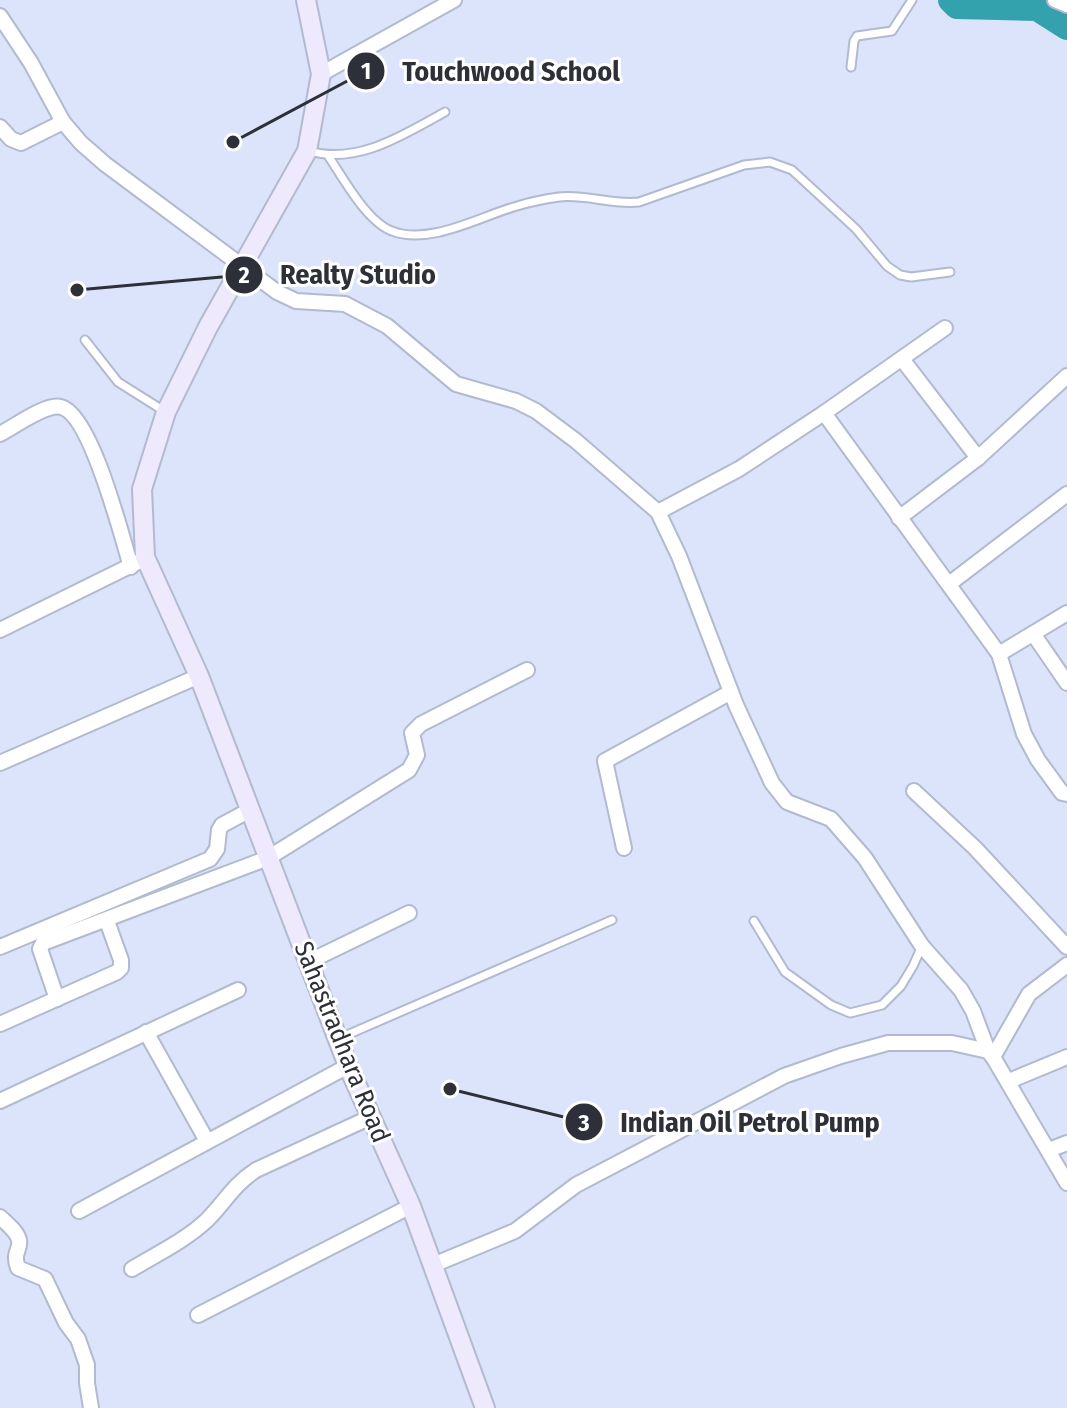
<svg xmlns="http://www.w3.org/2000/svg" width="1067" height="1408" viewBox="0 0 1067 1408" font-family="'Fira Sans Condensed',sans-serif">
	<style>
		.lines { fill: none; stroke-linecap: round; stroke-linejoin: round }
		.river { stroke: #34a2ac; stroke-width: 26 }
		.lane-casing { stroke: #b1bacf; stroke-width: 11 }
		.street-casing { stroke: #b1bacf; stroke-width: 18 }
		.secondary-casing { stroke: #b1bacf; stroke-width: 22 }
		.lane { stroke: #fff; stroke-width: 7 }
		.street { stroke: #fff; stroke-width: 14 }
		.secondary { stroke: #efe9fd; stroke-width: 18 }
		.labels { text-anchor: middle; dominant-baseline: central; stroke-width: 6; stroke-linejoin: round; paint-order: stroke }
		.street-label { font-size: 26px; fill: #2d3038; stroke: #fff }
		.leader { fill: none; stroke: #2d3038; stroke-width: 3 }
		.callout-dot { fill: #2d3038; stroke: #fff; stroke-width: 3 }
		.mark-label { font-size: 24px; text-anchor: middle; font-weight: bold; fill: #fff }
		.callout-label { font-size: 28px; text-anchor: middle; font-weight: bold; fill: #2d3038; stroke: #fff; stroke-width: 6; stroke-linejoin: round; paint-order: stroke }
	</style>
	<rect width="100%" height="100%" fill="#dbe4fa"/>
	<g class="lines">
		<path class="river" d="M951,0L957,6L1037,8L1067,27"/>
		<defs>
			<g id="lane">
				<path d="M851,67L854,41L857,36L892,31L912,0"/>
				<path d="M309,151C358,165 403,135 445,112"/>
				<path d="M329,157C343,178 367,222 392,231C429,246 481,216 517,206C530,202 545,199 559,197C586,194 612,205 639,202L744,165L770,162L792,170L856,229L887,266L900,275L911,277L950,272"/>
				<path d="M85,340L118,382L164,411"/>
				<path d="M754,921L785,972L831,1005L850,1013L882,1005L901,986L913,966L922,946"/>
				<path d="M340,1038L612,920"/>
			</g>
			<g id="street">
				<path d="M1055,0L1067,5"/>
				<path d="M0,16L31,63L63,122L81,143L105,164L277,292L296,301L345,304L387,326L456,384L516,401L536,411L576,441L658,512L679,556L736,705L772,783L787,802L831,819L865,858L922,946L961,990L973,1011L988,1051"/>
				<path d="M321,74L454,0"/>
				<path d="M0,127L11,139L21,143L63,122"/>
				<path d="M902,359L978,458"/>
				<path d="M824,413L945,328"/>
				<path d="M0,434C14,427 46,403 61,407C91,414 122,537 131,567"/>
				<path d="M658,512L739,469L824,413L999,654L1024,734L1038,760L1062,793L1067,794"/>
				<path d="M899,518L978,458L1067,376"/>
				<path d="M949,584L1067,494"/>
				<path d="M0,630L138,562"/>
				<path d="M1034,635L1067,683"/>
				<path d="M999,654L1067,613"/>
				<path d="M0,763L199,676"/>
				<path d="M914,791L975,848L1067,947"/>
				<path d="M624,848L605,761L731,692"/>
				<path d="M0,947L210,859L217,849L219,830L222,825L250,810"/>
				<path d="M308,962L409,913"/>
				<path d="M57,999L40,949L43,943L268,858L409,770L417,755L412,733L421,724L527,670"/>
				<path d="M0,1024L117,972L121,968V960L107,921"/>
				<path d="M146,1032L207,1141"/>
				<path d="M993,1057L1067,1183"/>
				<path d="M1009,1081L1067,1057"/>
				<path d="M0,1101L238,990"/>
				<path d="M1049,1150L1067,1143"/>
				<path d="M79,1211L348,1066"/>
				<path d="M0,1217C6,1223 17,1231 19,1240C21,1250 12,1252 18,1268L45,1279L66,1323L78,1339L87,1365V1383L91,1408"/>
				<path d="M433,1265L515,1231L576,1185L784,1076L841,1056L888,1043H952L988,1051L993,1057L1029,994L1067,965"/>
				<path d="M132,1269C157,1254 186,1240 207,1220C225,1202 233,1185 256,1170L371,1117"/>
				<path d="M198,1315L411,1206"/>
			</g>
			<path id="secondary" d="M306,0L321,74L307,151L208,327L166,412L142,489L145,557L199,676L348,1066L411,1206L485,1408"/>
		</defs>
		<use href="#lane" class="lane-casing"/>
		<use href="#street" class="street-casing"/>
		<use href="#secondary" class="secondary-casing"/>
		<use href="#lane" class="lane"/>
		<use href="#street" class="street"/>
		<use href="#secondary" class="secondary"/>
	</g>
	<g class="labels">
		<g class="street-label">
			<text transform="translate(342 1042) rotate(68)">Sahastradhara Road</text>
		</g>
	</g>
	<path class="leader" d="M233 142L366 71M77 290L244 275M450 1089L584 1122"/>
	<g class="callout-dot">
		<circle cx="233" cy="142" r="8"/>
		<circle cx="77" cy="290" r="8"/>
		<circle cx="450" cy="1089" r="8"/>
		<circle cx="366" cy="71" r="20"/>
		<circle cx="244" cy="275" r="20"/>
		<circle cx="584" cy="1122" r="20"/>
	</g>
	<g class="mark-label">
		<text x="366" y="79">1</text>
		<text x="244" y="283">2</text>
		<text x="584" y="1131">3</text>
	</g>
	<g class="callout-label">
		<text x="511" y="81">Touchwood School</text>
		<text x="358" y="284">Realty Studio</text>
		<text x="750" y="1132">Indian Oil Petrol Pump</text>
	</g>
</svg>
